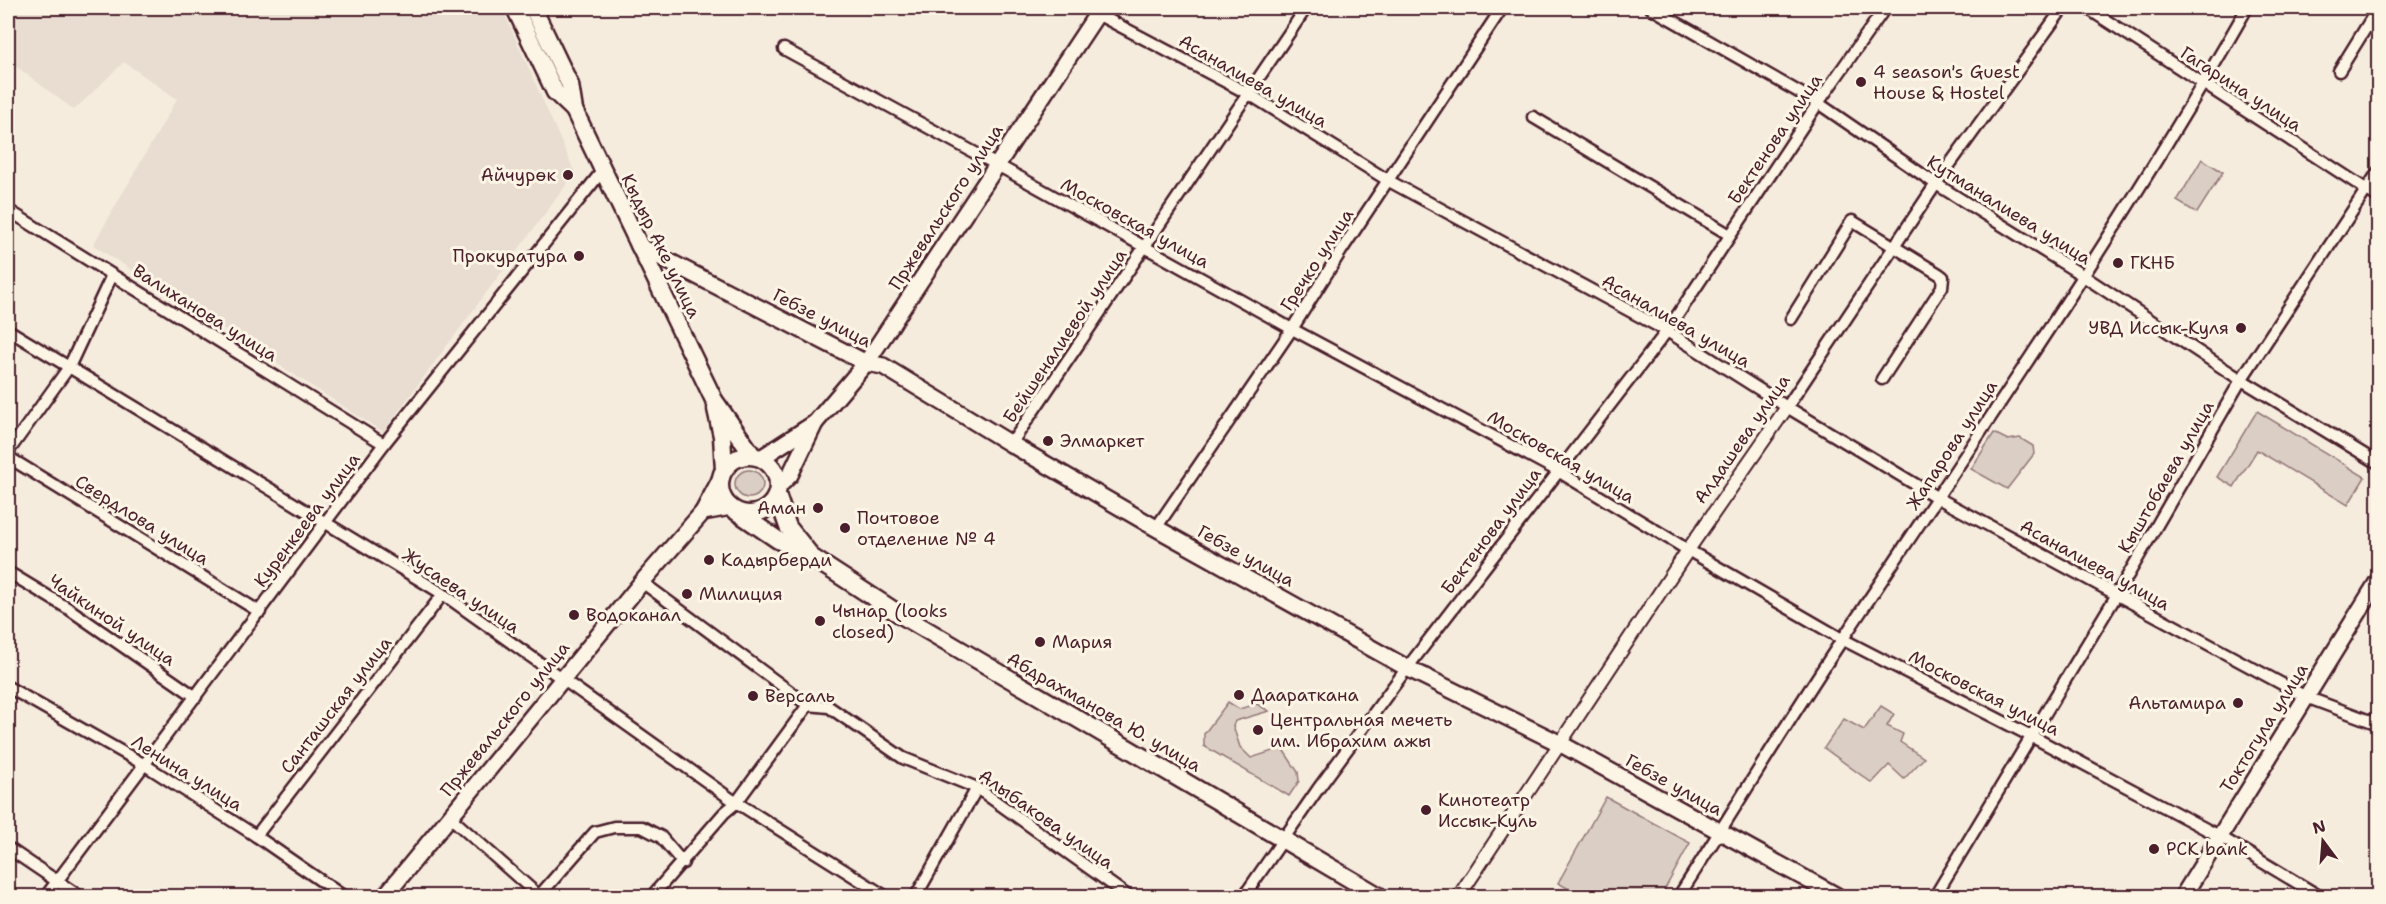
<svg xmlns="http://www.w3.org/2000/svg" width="2386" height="904" viewBox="0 0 2386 904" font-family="'Shantell Sans',sans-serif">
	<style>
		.built { fill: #e8ddd0 }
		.green { fill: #dbcec4; stroke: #927678; stroke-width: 1.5 }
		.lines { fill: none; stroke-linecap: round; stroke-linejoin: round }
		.minor-casing { stroke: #4a1f2b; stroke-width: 15 }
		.tertiary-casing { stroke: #4a1f2b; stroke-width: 16 }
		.secondary-casing { stroke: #4a1f2b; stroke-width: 20 }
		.trunk-casing { stroke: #4a1f2b; stroke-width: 21 }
		.minor { stroke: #fcf5e5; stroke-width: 10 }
		.tertiary { stroke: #fcf5e5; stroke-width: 12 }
		.secondary { stroke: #fcf5e5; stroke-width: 15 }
		.trunk { stroke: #fcf5e5; stroke-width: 16 }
		.poi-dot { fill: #4a1f2b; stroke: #fcf5e5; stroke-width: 2 }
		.labels { text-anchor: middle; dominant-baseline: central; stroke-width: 6; stroke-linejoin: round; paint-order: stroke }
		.poi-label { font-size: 18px; fill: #4a1f2b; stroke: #fcf5e5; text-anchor: start }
		.street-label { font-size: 18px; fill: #4a1f2b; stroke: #fcf5e5 }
	</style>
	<rect width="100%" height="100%" fill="#f5ecde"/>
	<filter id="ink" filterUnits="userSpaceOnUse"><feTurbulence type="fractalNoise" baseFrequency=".0167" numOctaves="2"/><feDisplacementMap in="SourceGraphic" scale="12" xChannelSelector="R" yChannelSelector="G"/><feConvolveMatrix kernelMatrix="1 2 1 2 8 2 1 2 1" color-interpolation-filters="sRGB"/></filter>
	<g filter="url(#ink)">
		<path class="built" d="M8,8H502L575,173L383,432L93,245L177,99L124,62L74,110L8,60Z"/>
		<g class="green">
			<path d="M2202,159L2223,172L2197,213L2177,201Z"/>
			<path d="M2257,411L2365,477L2348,505L2257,450L2234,487L2217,477Z"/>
			<path d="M1994,433L2008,440L2020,438L2033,446L2034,454L2007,489L1971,469Z"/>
			<circle cx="749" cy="484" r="14"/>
			<path d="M1228,702L1239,709L1257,704L1269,711L1235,721L1233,726L1240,747L1251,758L1282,748L1298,772L1299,781L1289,796L1204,746V734Z"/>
			<path d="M1881,706L1894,714L1887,726L1903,734L1900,742L1924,758L1904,779L1889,765L1872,783L1824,748L1844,719L1864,730Z"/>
			<path d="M1606,797L1690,843L1661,896H1582L1558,883Z"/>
		</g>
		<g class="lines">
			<defs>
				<g id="minor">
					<path d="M1086,8L1249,94L1389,181L1667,331L1787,407L1938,498L2306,697L2378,724"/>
					<path d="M1651,8L1818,103L1936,184L2082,275L2232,374L2378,463"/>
					<path d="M2087,8L2378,197"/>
					<path d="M784,49L1010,172L1292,329L1558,471L1688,550L1842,639L2031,736L2219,836L2319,896"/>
					<path d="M2339,71L2378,8"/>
					<path d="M1533,117L1730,235"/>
					<path d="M8,210L384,444"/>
					<path d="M1791,319L1852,221L1939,274L1943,277L1942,287L1882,379"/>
					<path d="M8,330L443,594L731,799L885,896"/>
					<path d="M1787,407L1942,175L2063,8"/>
					<path d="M1011,444L1306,8"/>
					<path d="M8,452L69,367L112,275"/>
					<path d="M8,457L260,612"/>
					<path d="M1156,528L1292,329L1341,251L1502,8"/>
					<path d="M8,572L69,609L196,697"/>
					<path d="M642,582L808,705L829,707L903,758L977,788L1128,896"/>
					<path d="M8,687L145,765L256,836L343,896"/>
					<path d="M450,817L539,896L595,832L614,827H642L661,837L683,863"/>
					<path d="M256,836L443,594"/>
					<path d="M8,848L79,896"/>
					<path d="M46,896L384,444L603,170"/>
					<path d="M652,896L724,813L736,803L808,705"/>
					<path d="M916,896L977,788"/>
					<path d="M1244,896L1318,789L1407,668L1667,331L1818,103L1885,8"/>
					<path d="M1679,896C1734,810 1787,722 1844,637C1982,429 2124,224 2247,8"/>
					<path d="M1935,896L2116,596L2241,380L2378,172"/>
				</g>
				<path id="tertiary" d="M1459,896L1688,550L1787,407"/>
				<g id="secondary">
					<path d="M639,246L866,363L883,366L1011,444L1156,528L1407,668L1561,744L1837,896"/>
					<path d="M761,458L815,423"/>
					<path d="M779,486L790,475L815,423L866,363L1101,8"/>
					<path d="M703,512L731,507"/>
					<path d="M385,896L642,582L689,528L703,512L721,478"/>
					<path d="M2183,896L2378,581"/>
				</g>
				<g id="trunk">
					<path d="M515,8L555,92L574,110"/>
					<path d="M533,8L570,85L574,110L714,400L753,456"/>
					<path d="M716,409L722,436L724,470"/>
					<circle cx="749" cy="485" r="29"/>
					<path d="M777,495L788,527L808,552"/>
					<path d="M737,512L778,540L813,558L896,612L1379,896"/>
				</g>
			</defs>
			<use href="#minor" class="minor-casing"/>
			<use href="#tertiary" class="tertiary-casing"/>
			<use href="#secondary" class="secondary-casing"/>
			<use href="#trunk" class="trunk-casing"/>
			<use href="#minor" class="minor"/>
			<use href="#tertiary" class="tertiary"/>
			<use href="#secondary" class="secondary"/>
			<use href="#trunk" class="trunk"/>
		</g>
	</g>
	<g class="poi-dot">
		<circle cx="1861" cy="82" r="6"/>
		<circle cx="568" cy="175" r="6"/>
		<circle cx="579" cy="256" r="6"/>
		<circle cx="2118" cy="263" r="6"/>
		<circle cx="2241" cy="328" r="6"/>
		<circle cx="1048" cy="441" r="6"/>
		<circle cx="818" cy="508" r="6"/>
		<circle cx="845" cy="528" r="6"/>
		<circle cx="709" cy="560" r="6"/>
		<circle cx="687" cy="594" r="6"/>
		<circle cx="574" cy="615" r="6"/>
		<circle cx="820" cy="621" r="6"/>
		<circle cx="1040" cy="642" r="6"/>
		<circle cx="1239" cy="695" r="6"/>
		<circle cx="753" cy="696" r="6"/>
		<circle cx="2238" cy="703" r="6"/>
		<circle cx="1258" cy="730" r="6"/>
		<circle cx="1426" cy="810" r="6"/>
		<circle cx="2154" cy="849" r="6"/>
	</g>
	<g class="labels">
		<g class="poi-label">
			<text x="1873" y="72">4 season's Guest<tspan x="1873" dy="21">House &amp; Hostel</tspan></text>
			<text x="556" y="175" text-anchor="end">Айчурөк</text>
			<text x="567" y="256" text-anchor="end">Прокуратура</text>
			<text x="2130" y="263">ГКНБ</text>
			<text x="2229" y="328" text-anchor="end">УВД Иссык-Куля</text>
			<text x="1060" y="441">Элмаркет</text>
			<text x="806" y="508" text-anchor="end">Аман</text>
			<text x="857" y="518">Почтовое<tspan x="857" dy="21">отделение № 4</tspan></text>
			<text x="721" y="560">Кадырберди</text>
			<text x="699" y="594">Милиция</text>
			<text x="832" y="611">Чынар (looks<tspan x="832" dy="21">closed)</tspan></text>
			<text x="586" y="615">Водоканал</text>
			<text x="1052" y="642">Мария</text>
			<text x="1251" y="695">Даараткана</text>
			<text x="765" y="696">Версаль</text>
			<text x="2226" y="703" text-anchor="end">Альтамира</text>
			<text x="1270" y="720">Центральная мечеть<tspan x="1270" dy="21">им. Ибрахим ажы</tspan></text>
			<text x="1438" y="800">Кинотеатр<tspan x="1438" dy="21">Иссык-Куль</tspan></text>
			<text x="2166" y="849">PCK bank</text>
		</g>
		<g class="street-label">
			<text transform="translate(1253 81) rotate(30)">Асаналиева улица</text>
			<text transform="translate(2241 89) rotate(33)">Гагарина улица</text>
			<text transform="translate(1775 139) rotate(-56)">Бектенова улица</text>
			<text transform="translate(946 207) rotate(-57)">Пржевальского улица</text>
			<text transform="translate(2009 210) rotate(32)">Кутманалиева улица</text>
			<text transform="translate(1135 223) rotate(29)">Московская улица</text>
			<text transform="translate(661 246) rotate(64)">Кыдыр Аке улица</text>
			<text transform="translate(1317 260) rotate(-57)">Гречко улица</text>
			<text transform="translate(205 313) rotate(32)">Валиханова улица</text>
			<text transform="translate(822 318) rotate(27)">Гебзе улица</text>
			<text transform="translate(1676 321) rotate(30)">Асаналиева улица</text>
			<text transform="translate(1065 336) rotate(-56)">Бейшеналиевой улица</text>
			<text transform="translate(1742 439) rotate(-55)">Алдашева улица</text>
			<text transform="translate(1952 445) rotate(-57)">Жапарова улица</text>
			<text transform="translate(1561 457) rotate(30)">Московская улица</text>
			<text transform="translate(2166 477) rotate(-60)">Кыштобаева улица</text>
			<text transform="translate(142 520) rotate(32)">Свердлова улица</text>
			<text transform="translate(307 520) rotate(-53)">Куренкеева улица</text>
			<text transform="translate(1491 531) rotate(-53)">Бектенова улица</text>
			<text transform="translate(1246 556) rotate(29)">Гебзе улица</text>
			<text transform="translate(2095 565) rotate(29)">Асаналиева улица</text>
			<text transform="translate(461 591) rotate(34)">Жусаева улица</text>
			<text transform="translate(112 620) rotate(34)">Чайкиной улица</text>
			<text transform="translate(1984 693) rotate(27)">Московская улица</text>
			<text transform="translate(336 705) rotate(-52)">Санташская улица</text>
			<text transform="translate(1104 712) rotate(30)">Абдрахманова Ю. улица</text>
			<text transform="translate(505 719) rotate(-51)">Пржевальского улица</text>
			<text transform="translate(2264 728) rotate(-58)">Токтогула улица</text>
			<text transform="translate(187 773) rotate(32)">Ленина улица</text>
			<text transform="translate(1674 785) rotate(29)">Гебзе улица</text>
			<text transform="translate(1046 819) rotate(35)">Алыбакова улица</text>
		</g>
	</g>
	<rect width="2386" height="904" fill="none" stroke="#fcf5e5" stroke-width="30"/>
	<rect x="15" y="15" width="2356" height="874" fill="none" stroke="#4a1f2b" stroke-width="2" filter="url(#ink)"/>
	<g transform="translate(2323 841) rotate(344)" stroke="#fcf5e5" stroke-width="4.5" paint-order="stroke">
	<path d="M0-4.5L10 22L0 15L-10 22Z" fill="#4a1f2b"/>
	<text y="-9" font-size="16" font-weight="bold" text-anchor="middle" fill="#4a1f2b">N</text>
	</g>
</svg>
